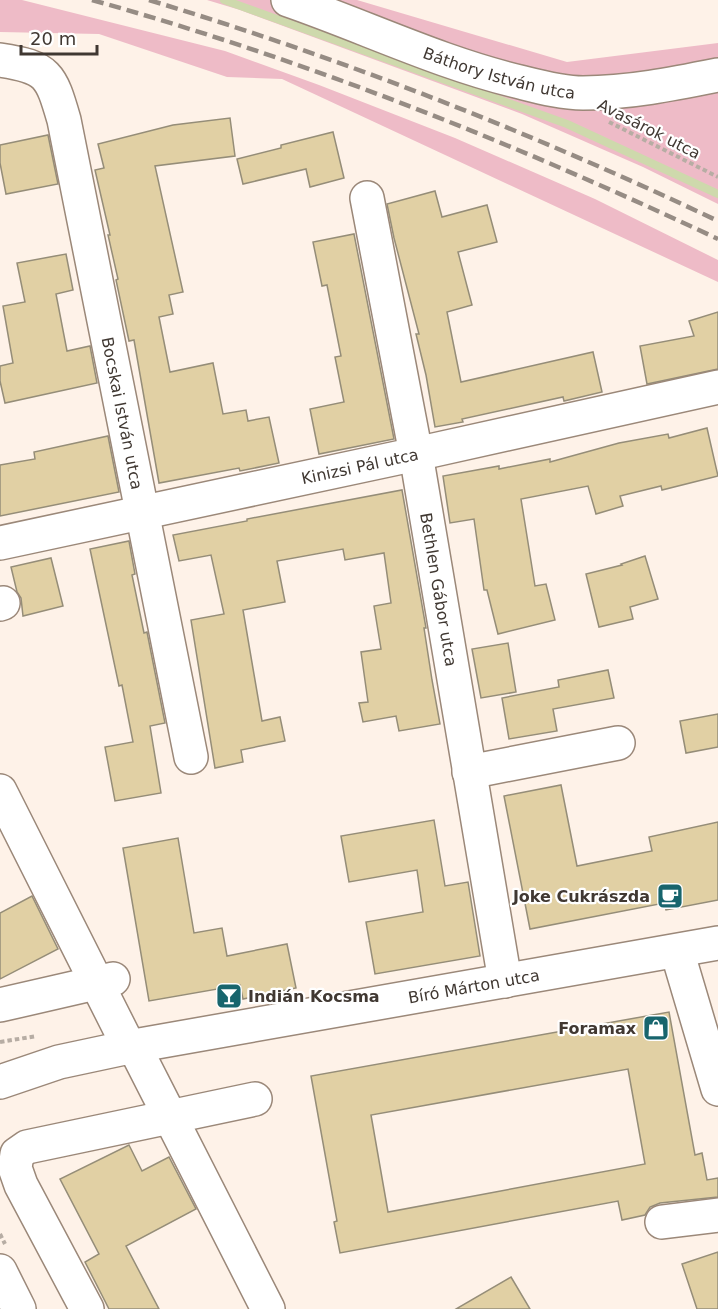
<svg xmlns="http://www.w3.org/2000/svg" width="718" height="1309" viewBox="0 0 718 1309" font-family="'DejaVu Sans',sans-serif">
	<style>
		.green { fill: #eebbc7 }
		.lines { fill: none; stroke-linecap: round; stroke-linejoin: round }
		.stream { stroke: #ced9ac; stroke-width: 8 }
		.building { fill: #e1d0a4; stroke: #958d78; stroke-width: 1.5; fill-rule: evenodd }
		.minor-casing { stroke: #9b8879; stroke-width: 36 }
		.path { stroke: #b7ada4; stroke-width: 4; stroke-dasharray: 4.5 3; stroke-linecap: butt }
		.minor { stroke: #fff; stroke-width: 33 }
		.rail { stroke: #968c84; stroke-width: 4.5; stroke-dasharray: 12 6; stroke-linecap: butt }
		.labels { text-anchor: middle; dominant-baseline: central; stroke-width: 4.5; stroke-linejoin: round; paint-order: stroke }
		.street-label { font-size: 16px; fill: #403832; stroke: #fff }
		.poi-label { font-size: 16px; font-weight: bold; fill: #403832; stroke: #fff; text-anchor: end }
	</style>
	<rect width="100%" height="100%" fill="#fef2e8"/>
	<g class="green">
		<path d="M0,0H22L225,51L319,85L455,138L595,199L718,260V282L282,79L227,77L99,34L0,32Z"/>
		<path d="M207,0H357L567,62L718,43V204L643,167L522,114L240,10Z"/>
	</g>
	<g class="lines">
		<path class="stream" d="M224,0L567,124L718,194"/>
	</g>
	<g class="building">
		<path d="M230,118L235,156L155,166L183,292L169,295L173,314L159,317L170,372L213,363L223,414L246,410L248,421L269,417L279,463L240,471L239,468L159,483L134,340L129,341L116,280L118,279L108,235H110L95,170L104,168L98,144L173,125Z"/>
		<path d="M333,132L344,178L310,187L306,169L243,184L237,159L281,148V145Z"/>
		<path d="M48,135L58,184L6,194L0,163V145Z"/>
		<path d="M435,191L442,217L487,205L497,242L458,252L472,305L447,312L461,382L593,352L602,392L564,401L563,397L462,419L463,422L435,427L426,375L416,334H419L394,238L387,204Z"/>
		<path d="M354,234L394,439L319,454L310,409L344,402L335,357L341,356L327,285L322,286L313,242Z"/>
		<path d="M66,254L73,290L56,294L67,351L90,346L97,383L5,403L0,381V366L13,363L3,306L25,302L17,263Z"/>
		<path d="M718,312V369L647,384L640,346L694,336L689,321Z"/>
		<path d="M707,428L718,476L662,490L661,486L620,496L623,506L596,514L588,486L521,499L535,586L546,584L555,620L498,634L487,590H484L474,519L450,523L443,476L499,466V469L550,459V462L619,443L668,434L669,438Z"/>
		<path d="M108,436L119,492L0,516V465L35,459L34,452Z"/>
		<path d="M402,490L426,628H424L432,680L440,724L399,731L396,716L363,722L359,703L368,702L361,652L381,649L374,606L391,603L384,553L345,560L343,549L277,561L285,602L243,610L262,721L280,717L285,741L241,750L243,762L215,768L191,620L224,614L211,555L179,561L173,535L247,521V519Z"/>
		<path d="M129,541L135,574L132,575L144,633L147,632L165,723L150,726L161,793L115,801L105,747L133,742L122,685L119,686L90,549Z"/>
		<path d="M645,556L658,599L630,607L633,619L599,627L586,574L622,565L621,564Z"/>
		<path d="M51,558L63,606L23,616L21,598L17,592L11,567Z"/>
		<path d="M508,643L516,692L481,698L472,649Z"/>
		<path d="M608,670L614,698L553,709L557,731L509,739L502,698L559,687L558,680Z"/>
		<path d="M718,714V747L686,753L680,721Z"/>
		<path d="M561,785L577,866L652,851L649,837L718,822V900L666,910L664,903L530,929L504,796Z"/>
		<path d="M434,820L445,886L468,882L480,956L375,974L366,922L423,912L417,870L349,882L341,836Z"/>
		<path d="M178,838L194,933L222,928L227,956L287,944L296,988L243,999L240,985L149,1001L123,848Z"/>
		<path d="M32,896L58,949L0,979V913Z"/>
		<path d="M669,1012L695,1155L702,1153L707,1180L718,1178V1197L660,1203L650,1207L645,1215L622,1220L618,1201L340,1253L334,1222L337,1221L311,1076ZM628,1069L645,1164L388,1212L371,1115Z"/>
		<path d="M129,1145L142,1171L169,1157L196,1209L126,1246L159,1309H109L85,1262L99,1254L60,1179Z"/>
		<path d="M718,1252V1309H697L682,1264Z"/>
		<path d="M511,1277L530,1309H456Z"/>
	</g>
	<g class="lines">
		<defs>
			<g id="minor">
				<path id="s1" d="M288,0C366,27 440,63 520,82C540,87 562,93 583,93C628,93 673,84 718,75"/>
				<path id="s2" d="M0,60C48,67 51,75 64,120L191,757"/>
				<path id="s3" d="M367,198L416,454L505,981"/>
				<path id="s4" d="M0,543L416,454L718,387"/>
				<path d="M0,604L3,603"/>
				<path d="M469,772L618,743"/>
				<path d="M0,791L129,1047"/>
				<path d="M677,951L718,1089"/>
				<path d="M0,1005L113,979"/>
				<path d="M134,1046L268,1309"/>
				<path id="s5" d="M0,1082L59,1062L134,1046L718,943"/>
				<path d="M662,1222L718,1215"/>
				<path d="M0,1271L19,1309"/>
				<path d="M87,1309L21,1185L15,1168L17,1154L27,1147L255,1099"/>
			</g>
		</defs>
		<use href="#minor" class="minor-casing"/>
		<g class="path">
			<path d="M609,122L718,177"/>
			<path d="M0,1042L37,1036"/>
			<path d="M0,1234L5,1244"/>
		</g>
		<use href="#minor" class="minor"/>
		<g class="rail">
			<path d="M92,0C307,60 516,144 718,239"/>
			<path d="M149,0C344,59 533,133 718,221"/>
		</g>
	</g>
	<defs>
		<symbol id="cafe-square" viewBox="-11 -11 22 22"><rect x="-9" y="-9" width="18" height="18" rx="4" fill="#18656d" stroke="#fff"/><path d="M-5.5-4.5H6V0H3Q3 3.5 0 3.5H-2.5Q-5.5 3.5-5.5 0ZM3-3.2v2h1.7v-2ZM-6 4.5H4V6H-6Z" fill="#fff"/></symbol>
		<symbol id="bar-square" viewBox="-11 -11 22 22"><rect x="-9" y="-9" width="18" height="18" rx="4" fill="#18656d" stroke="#fff"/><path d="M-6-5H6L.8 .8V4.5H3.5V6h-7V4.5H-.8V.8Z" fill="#fff"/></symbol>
		<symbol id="shop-square" viewBox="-11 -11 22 22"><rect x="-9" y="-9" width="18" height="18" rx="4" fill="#18656d" stroke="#fff"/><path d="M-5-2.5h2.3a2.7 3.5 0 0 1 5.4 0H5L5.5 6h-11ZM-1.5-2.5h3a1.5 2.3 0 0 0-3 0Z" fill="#fff"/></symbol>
	</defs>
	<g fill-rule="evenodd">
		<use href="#cafe-square" x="655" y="881" width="30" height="30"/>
		<use href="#bar-square" x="214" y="981" width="30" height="30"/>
		<use href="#shop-square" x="641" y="1013" width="30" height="30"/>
	</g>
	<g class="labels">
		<g class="street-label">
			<text stroke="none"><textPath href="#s1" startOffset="224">Báthory István utca</textPath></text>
			<text transform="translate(649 129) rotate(27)">Avasárok utca</text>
			<text stroke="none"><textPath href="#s2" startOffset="396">Bocskai István utca</textPath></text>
			<text stroke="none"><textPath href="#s4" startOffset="368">Kinizsi Pál utca</textPath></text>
			<text stroke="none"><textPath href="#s3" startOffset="398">Bethlen Gábor utca</textPath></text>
			<text stroke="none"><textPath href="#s5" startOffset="484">Bíró Márton utca</textPath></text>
		</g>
		<g class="poi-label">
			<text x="650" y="896">Joke Cukrászda</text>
			<text x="248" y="996" text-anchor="start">Indián Kocsma</text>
			<text x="636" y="1028">Foramax</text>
		</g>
	</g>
	<path d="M21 45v9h76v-9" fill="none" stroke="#403832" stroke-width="3"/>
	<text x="30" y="45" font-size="18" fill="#403832" stroke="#ffffff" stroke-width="4.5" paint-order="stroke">20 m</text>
</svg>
